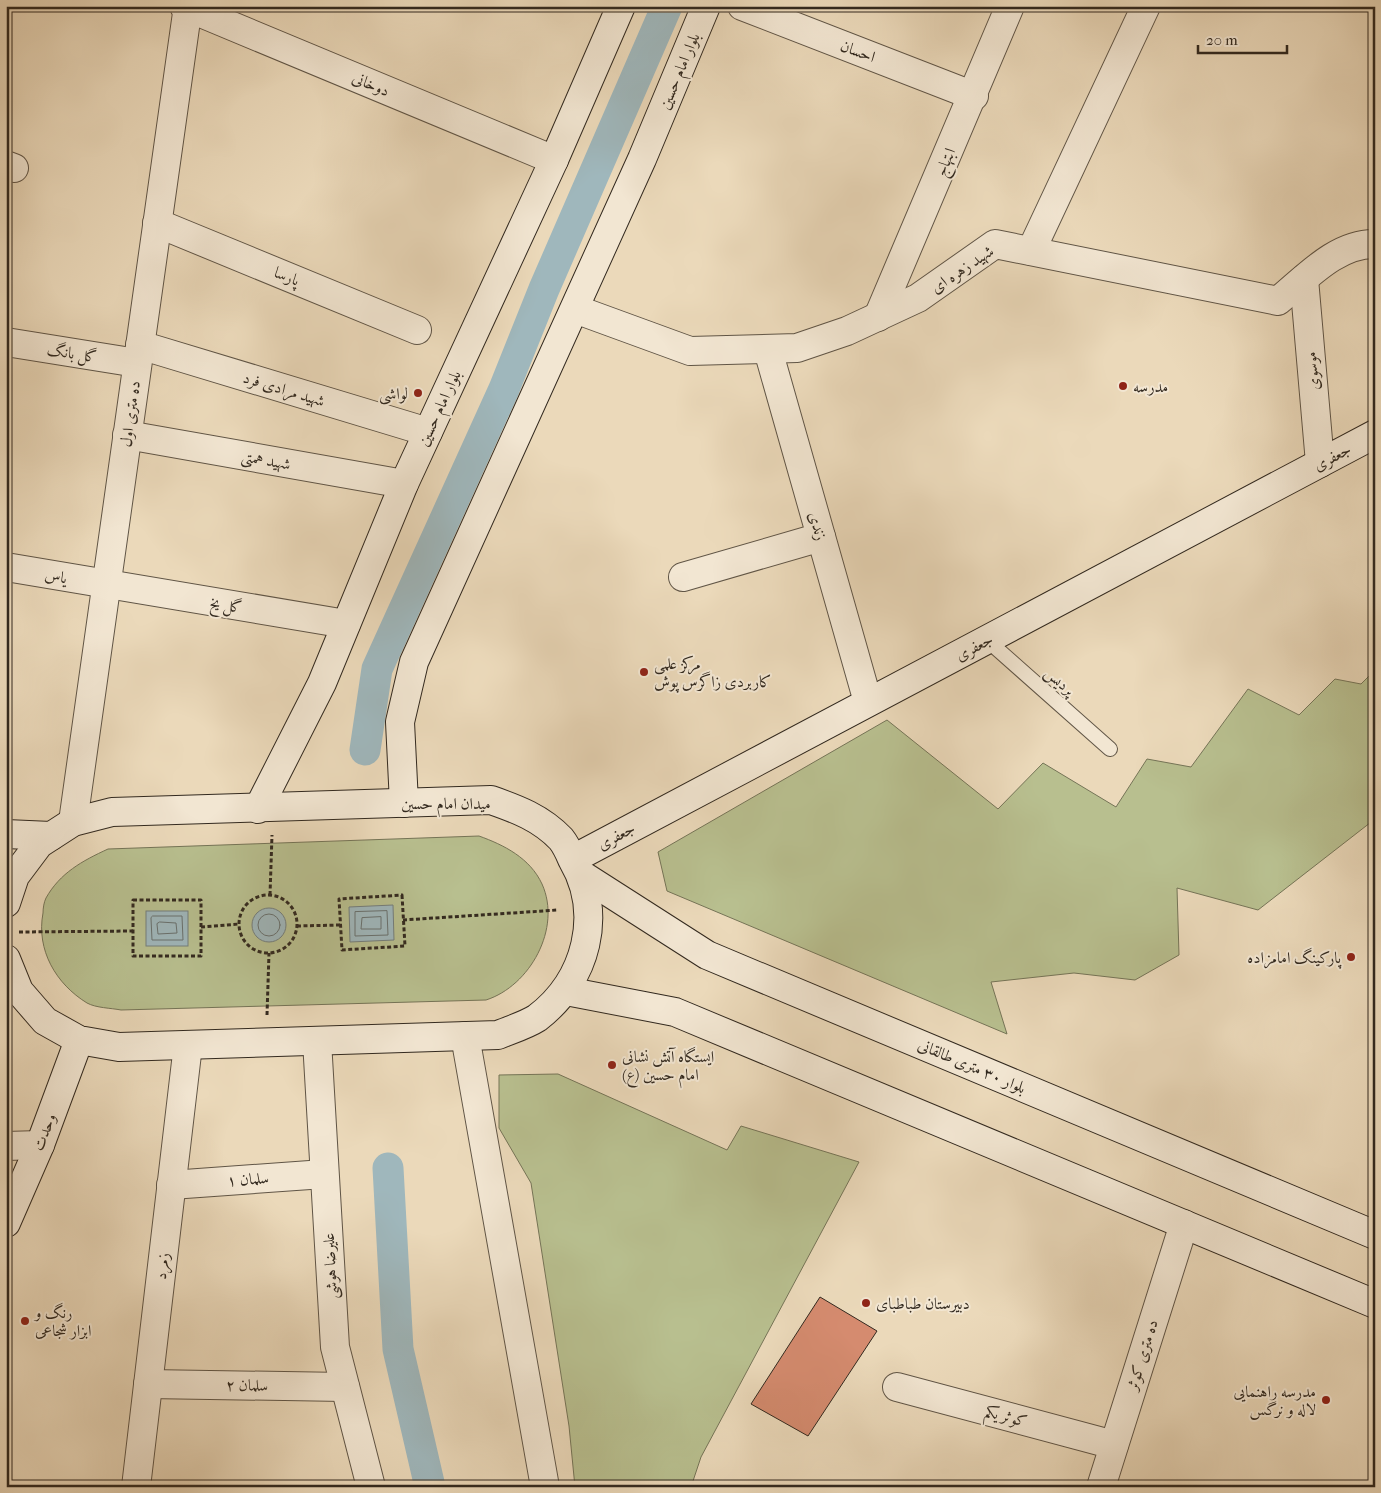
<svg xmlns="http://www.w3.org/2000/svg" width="1381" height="1493" viewBox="0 0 1381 1493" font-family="'IM FELL French Canon',Amiri,serif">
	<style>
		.green { fill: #b8bf8f; stroke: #757457 }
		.water { fill: #9fb7bc; stroke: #737e7d }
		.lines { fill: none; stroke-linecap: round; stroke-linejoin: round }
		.shore { stroke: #68706e; stroke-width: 1 }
		.canal { stroke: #9fb7bc; stroke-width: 31 }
		.building { fill: #d58b6f; stroke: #32291f }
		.lane-casing { stroke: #605546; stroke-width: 16 }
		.street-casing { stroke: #605546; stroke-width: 30 }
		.secondary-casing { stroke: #32291f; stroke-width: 30 }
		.path { stroke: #32291f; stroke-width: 3; stroke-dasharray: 4 2.5; stroke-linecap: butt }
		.lane { stroke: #f2e6d2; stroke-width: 14 }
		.street { stroke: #f2e6d2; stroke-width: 28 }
		.secondary { stroke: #f2e6d2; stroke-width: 28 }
		.poi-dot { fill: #8f2418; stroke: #f2e6d2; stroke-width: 2 }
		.labels { text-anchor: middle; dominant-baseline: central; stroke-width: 4; stroke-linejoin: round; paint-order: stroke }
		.street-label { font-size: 16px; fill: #32291f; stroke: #f2e6d2 }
		.poi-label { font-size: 16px; fill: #32291f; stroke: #f2e6d2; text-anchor: start }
	</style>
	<rect width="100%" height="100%" fill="#ebd9ba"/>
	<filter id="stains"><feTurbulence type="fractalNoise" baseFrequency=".004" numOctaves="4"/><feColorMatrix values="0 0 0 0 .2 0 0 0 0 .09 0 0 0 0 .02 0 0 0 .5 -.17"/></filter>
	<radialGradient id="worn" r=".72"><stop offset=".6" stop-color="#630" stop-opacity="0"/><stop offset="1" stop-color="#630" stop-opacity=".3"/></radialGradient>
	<g class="green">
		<path d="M1375,670V819L1258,910L1177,888L1179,955L1135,980L1074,973L991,982L1007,1034L667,891L658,852L887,720L998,809L1043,763L1116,807L1147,759L1191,767L1248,689L1299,715L1335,679L1361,684Z"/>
		<path d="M479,836C504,845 530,858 542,884C562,928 530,986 486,1000L121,1010C111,1008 96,1008 87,1003C56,984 36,950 43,913C43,908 44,902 46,898C60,873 82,861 108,849Z"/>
		<path d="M558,1074L727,1150L741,1126L859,1162L701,1457L691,1487H575L569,1426L531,1183L499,1128V1075Z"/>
	</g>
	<g class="water">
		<path d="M393,905L394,940L350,942L349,907Z"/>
		<circle cx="269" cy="925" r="17"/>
		<rect x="146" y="911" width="42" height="35"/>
	</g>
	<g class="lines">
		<g class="shore">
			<path d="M387,911L388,935L355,936V912Z"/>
			<circle cx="269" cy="925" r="11"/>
			<path d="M153,916H182L183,940H152L151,918Z"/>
			<path d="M381,917V929H361L362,918Z"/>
			<path d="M160,922L176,923L177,933L158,934L157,924Z"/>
		</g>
		<g class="canal">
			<path d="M365,750L377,669L504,389L544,289L667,6"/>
			<path d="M388,1168L398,1349L430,1487"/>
		</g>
	</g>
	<path class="building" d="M820,1297L877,1331L808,1436L751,1404Z"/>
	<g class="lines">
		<defs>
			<path id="lane" d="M987,640L1110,749"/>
			<g id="street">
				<path d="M184,6L554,160"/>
				<path d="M742,6L974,96"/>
				<path d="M6,165L14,168"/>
				<path d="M157,223L417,330"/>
				<path d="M1031,251L1146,6"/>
				<path d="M1304,279L1320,463"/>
				<path d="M575,309L690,351L797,348L847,331L918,298L995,244L1278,301C1306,278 1337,243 1375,244"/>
				<path d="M878,317L1010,6"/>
				<path d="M6,342L137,363"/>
				<path d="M140,345L428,432"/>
				<path d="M768,350L868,702"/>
				<path d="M127,435L404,484"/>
				<path d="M6,567L346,624"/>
				<path d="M683,577L821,537"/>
				<path d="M73,822L188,6"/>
				<path d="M465,1036L545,1487"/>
				<path d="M317,1041L335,1347L371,1487"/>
				<path d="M6,1146L40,1145"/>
				<path d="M171,1185L324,1174"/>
				<path d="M148,1384L345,1387"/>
				<path d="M897,1387L1114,1445"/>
				<path d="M136,1487L188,1045"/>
				<path d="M1101,1487L1184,1224"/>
			</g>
			<g id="secondary">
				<path d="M404,803L400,722L414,662L642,159L706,6"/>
				<path d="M258,809L322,683L404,484L554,160L621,6"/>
				<path d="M6,834L51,836"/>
				<path d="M573,859L1375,434"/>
				<path d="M582,875L707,955L1375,1235"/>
				<path d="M6,903L15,876L39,844L73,822L112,812L491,800C517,809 541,818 561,839C565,844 569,852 572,859C604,913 587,980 537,1018C526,1025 510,1030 498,1035L119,1047L79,1040L45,1021L19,991L6,959"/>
				<path d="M566,991L675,1012L1375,1304"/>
				<path d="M6,1223L40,1145L79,1040"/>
			</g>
		</defs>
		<use href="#lane" class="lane-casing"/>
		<use href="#street" class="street-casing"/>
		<use href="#secondary" class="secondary-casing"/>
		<g class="path">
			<path d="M270,895L272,835"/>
			<path d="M402,895L405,946L342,950L339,899Z"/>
			<circle cx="268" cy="924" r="29"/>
			<rect x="133" y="900" width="68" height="56"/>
			<path d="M403,920L558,910"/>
			<path d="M297,926L340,925"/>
			<path d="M201,927L239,924"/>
			<path d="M19,932L133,931"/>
			<path d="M267,1015L269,953"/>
		</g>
		<use href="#lane" class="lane"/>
		<use href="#street" class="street"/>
		<use href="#secondary" class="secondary"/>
	</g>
	<g class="poi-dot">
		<circle cx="1123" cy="386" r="5"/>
		<circle cx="418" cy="393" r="5"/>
		<circle cx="644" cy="672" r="5"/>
		<circle cx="1351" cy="957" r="5"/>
		<circle cx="612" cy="1065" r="5"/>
		<circle cx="866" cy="1303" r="5"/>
		<circle cx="25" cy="1321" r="5"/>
		<circle cx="1326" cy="1400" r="5"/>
	</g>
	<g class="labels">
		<g class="street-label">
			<text transform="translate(858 51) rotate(21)">احسان</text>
			<text transform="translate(679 71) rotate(-67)">بلوار امام حسین</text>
			<text transform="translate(371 84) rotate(23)">دوخانی</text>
			<text transform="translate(945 162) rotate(-67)">ابتهاج</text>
			<text transform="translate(962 269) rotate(-34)">شهید زهره ای</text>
			<text transform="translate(287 276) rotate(22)">پارسا</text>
			<text transform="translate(72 353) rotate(9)">گل بانگ</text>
			<text transform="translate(1312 371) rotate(-95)">موسوی</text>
			<text transform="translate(284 389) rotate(17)">شهید مرادی فرد</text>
			<text transform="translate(439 408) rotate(-65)">بلوار امام حسین</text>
			<text transform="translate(130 414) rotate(-82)">ده متری اول</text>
			<text transform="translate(1332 457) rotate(-28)">جعفری</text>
			<text transform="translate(266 460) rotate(10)">شهید همتی</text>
			<text transform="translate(818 526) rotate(74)">زندی</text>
			<text transform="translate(56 576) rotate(11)">یاس</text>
			<text transform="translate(226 605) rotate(9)">گل یخ</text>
			<text transform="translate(974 647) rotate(-28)">جعفری</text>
			<text transform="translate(1060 681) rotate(42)">پردیس</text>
			<text x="446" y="803">میدان امام حسین</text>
			<text transform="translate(616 836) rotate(-28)">جعفری</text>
			<text transform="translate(972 1066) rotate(23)">بلوار ۳۰ متری طالقانی</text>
			<text transform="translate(44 1132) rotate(-69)">وحدت</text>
			<text transform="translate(248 1179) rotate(-4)">سلمان ۱</text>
			<text transform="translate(162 1266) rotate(-83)">زمرد</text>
			<text transform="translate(330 1266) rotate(-93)">علیرضا هوشی</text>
			<text transform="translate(1142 1355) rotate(-73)">ده متری کوثر</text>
			<text transform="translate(247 1385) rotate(1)">سلمان ۲</text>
			<text transform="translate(1006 1416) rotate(15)">کوثر یکم</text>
		</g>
		<g class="poi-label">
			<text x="1133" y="386">مدرسه</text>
			<text x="408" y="393" text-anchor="end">لواشی</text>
			<text x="654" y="663">مرکز علمی<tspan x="654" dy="18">کاربردی زاگرس پوش</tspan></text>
			<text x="1341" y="957" text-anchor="end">پارکینگ امامزاده</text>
			<text x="622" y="1056">ایستگاه آتش نشانی<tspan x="622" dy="18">امام حسین (ع)</tspan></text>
			<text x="876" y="1303">دبیرستان طباطبای</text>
			<text x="35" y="1312">رنگ و<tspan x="35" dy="18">ابزار شجاعی</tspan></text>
			<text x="1316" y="1391" text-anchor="end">مدرسه راهنمایی<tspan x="1316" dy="18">لاله و نرگس</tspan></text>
		</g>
	</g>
	<rect width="1381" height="1493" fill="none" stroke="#ebd9ba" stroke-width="25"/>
	<rect x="8" y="8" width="1366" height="1478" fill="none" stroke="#32291f" stroke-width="2.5"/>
	<rect x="12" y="12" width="1356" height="1468" fill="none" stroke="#32291f"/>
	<path d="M1198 45v8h89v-8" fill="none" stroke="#32291f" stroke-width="2.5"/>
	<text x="1206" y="45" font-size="15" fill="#32291f" stroke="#f2e6d2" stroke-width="4" paint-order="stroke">20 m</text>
	<rect width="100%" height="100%" filter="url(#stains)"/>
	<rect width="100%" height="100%" fill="url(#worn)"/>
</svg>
